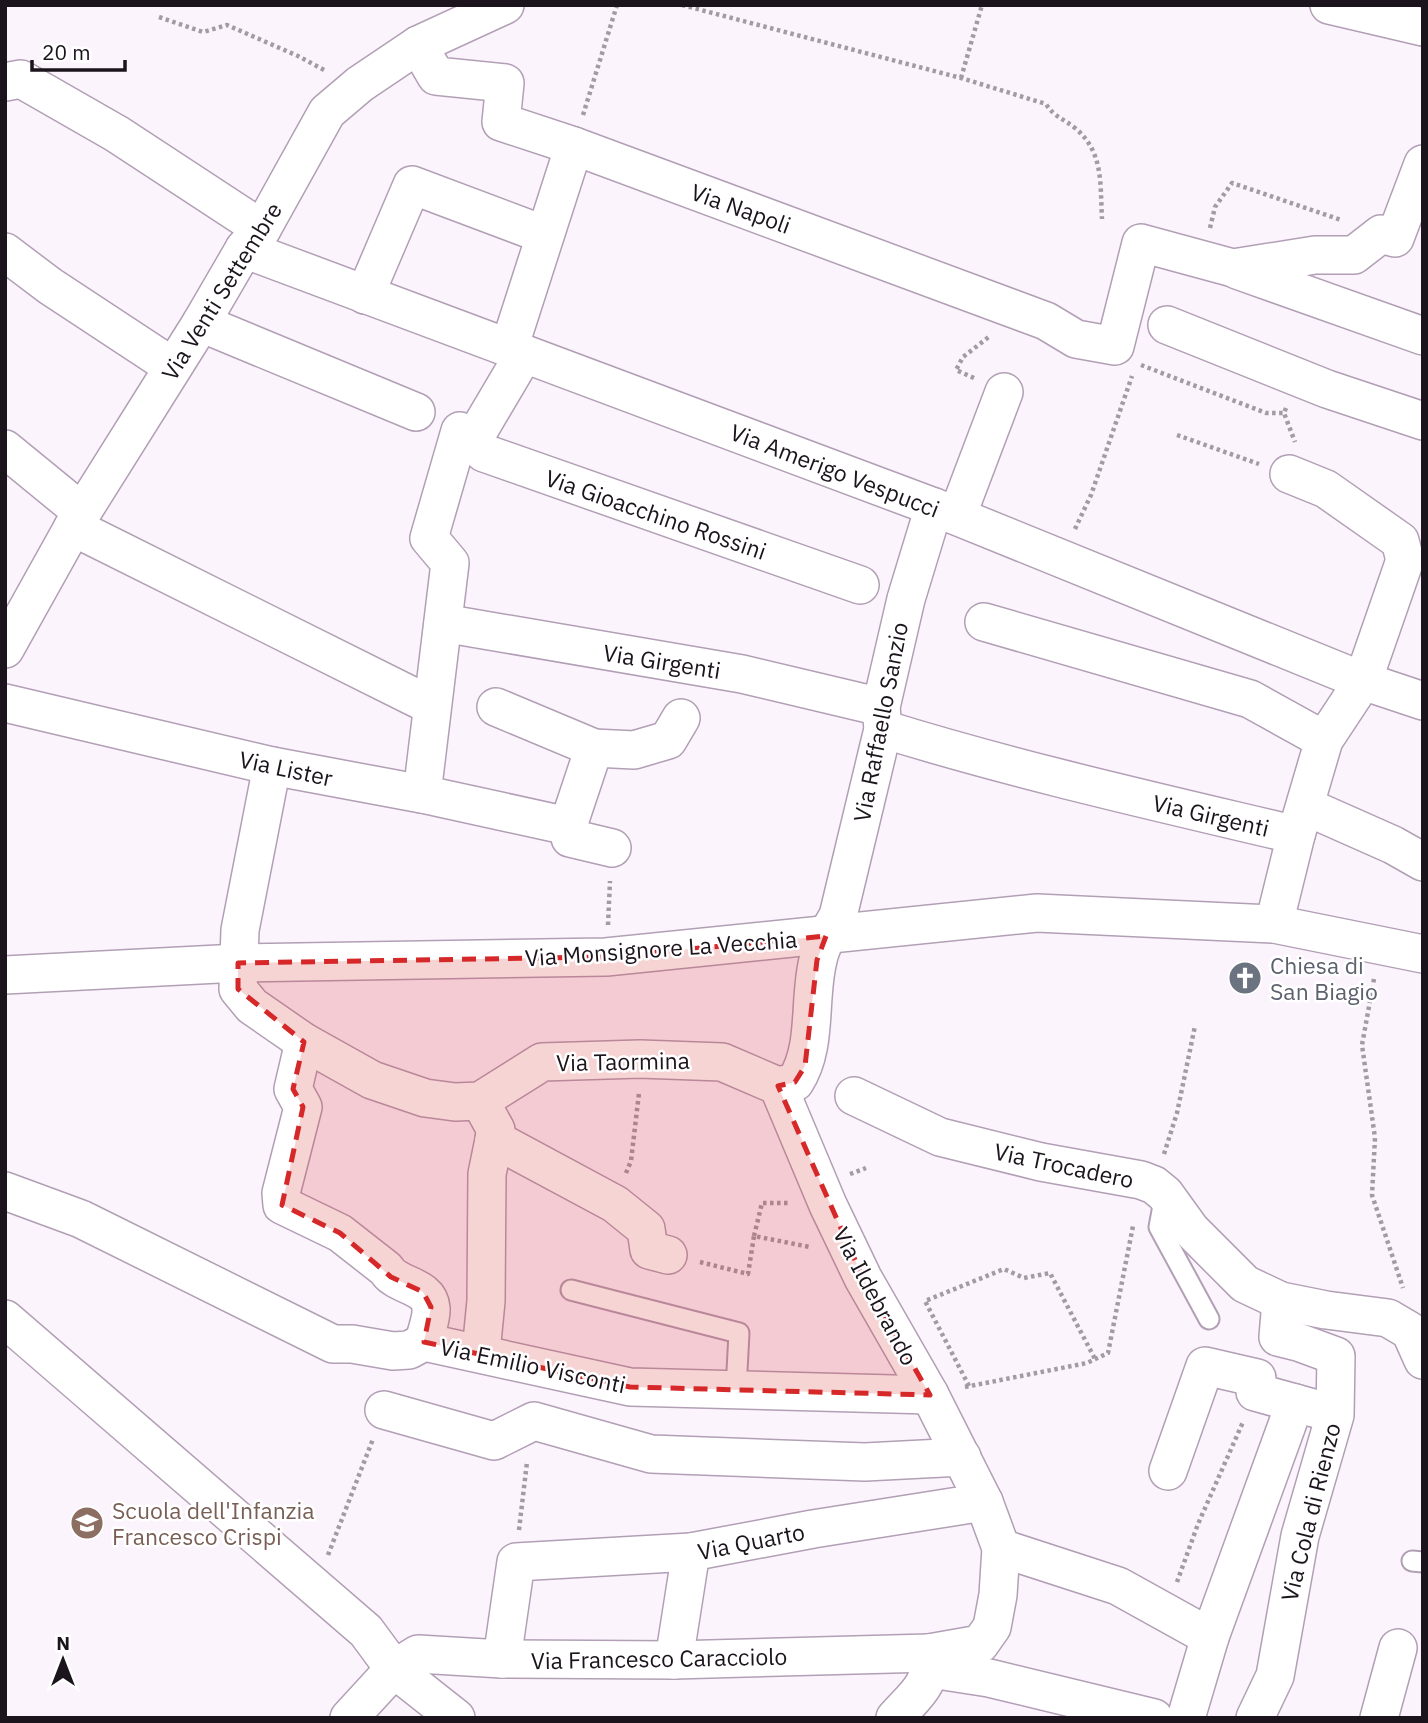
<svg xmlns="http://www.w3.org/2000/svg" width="1428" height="1723" viewBox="0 0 1428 1723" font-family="'IBM Plex Sans',sans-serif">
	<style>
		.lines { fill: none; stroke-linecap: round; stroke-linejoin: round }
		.lane-casing { stroke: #b29fb6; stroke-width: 23 }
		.street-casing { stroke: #b29fb6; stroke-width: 40 }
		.path { stroke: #a39ba4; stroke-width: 4.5; stroke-dasharray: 3.5 3.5; stroke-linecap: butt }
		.lane { stroke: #fff; stroke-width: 19 }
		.street { stroke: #fff; stroke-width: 37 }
		.marked { fill: #d62828; fill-opacity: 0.2; stroke: #d62828; stroke-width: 5; stroke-dasharray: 14 9; stroke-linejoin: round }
		.labels { text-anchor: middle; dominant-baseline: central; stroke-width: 5; stroke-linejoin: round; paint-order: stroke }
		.street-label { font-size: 23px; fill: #1b141c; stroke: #fff }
		.worship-label { font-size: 23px; fill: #5b616d; stroke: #fff; text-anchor: start }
		.education-label { font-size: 23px; fill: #785e54; stroke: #fff; text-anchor: start }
	</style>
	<rect width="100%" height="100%" fill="#fcf4fd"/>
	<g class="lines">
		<defs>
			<g id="lane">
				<path d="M1165,1195L1159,1227L1209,1319"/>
				<path d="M571,1290L739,1333L736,1390"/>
				<path d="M1412,1561L1423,1562"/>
			</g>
			<g id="street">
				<path d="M1329,5L1423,27"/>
				<path d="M418,45L436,76L505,83L501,122L574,146L1046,321L1076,339L1115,346L1141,243L1233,268L1315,255H1354L1381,234L1395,238L1423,164"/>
				<path d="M5,82L21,79L117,134L262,229"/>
				<path d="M244,249L934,507L1363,681L1423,701"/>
				<path d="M5,252L50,286L173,367"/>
				<path d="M1237,270L1423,336"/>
				<path d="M365,295L412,185L545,235"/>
				<path d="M201,323L416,412"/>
				<path d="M1167,325L1327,389L1423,421"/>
				<path d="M509,348L574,146"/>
				<path d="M472,442L524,354"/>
				<path d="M5,449L82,512"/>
				<path d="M1289,474L1326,489L1400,541L1405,560"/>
				<path d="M957,516L1004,392"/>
				<path d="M73,527L432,706"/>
				<path d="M984,622L1250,699L1324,740"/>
				<path d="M443,623L742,674L881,707"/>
				<path d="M5,649L73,527L201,323L244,249L262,229L327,112L360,84L418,45L505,5"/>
				<path d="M5,703L272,766L422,794L568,826L570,838L612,848"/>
				<path d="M496,707L594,748L634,750L668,740L681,718"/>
				<path d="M883,729C1019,771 1157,802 1296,835"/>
				<path d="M272,766L240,930L238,989L252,1006L304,1042L372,1080L425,1098L455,1102L480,1101L542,1062L640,1059L722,1062L778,1086L795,1082C818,1047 808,1000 818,960C821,944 830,930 838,916L883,729L881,707L906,599L934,507"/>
				<path d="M422,794L450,563L429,538L460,431L484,453L860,585"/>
				<path d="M1305,806L1393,845L1423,862"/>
				<path d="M568,826L594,748"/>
				<path d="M1274,924L1296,835L1324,740L1363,681L1405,560"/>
				<path d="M5,975L238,963L606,957L1037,913L1274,924L1423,954"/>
				<path d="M304,1042L293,1089L303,1107L281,1193L282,1205L340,1233L386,1269C396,1287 429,1284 431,1308C432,1318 426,1332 424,1342"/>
				<path d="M778,1086L828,1205L863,1278L930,1395L984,1502L1001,1548L998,1595L992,1627L980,1644L929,1653C932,1686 916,1694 895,1718"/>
				<path d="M854,1096L940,1137L1041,1162L1141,1180L1154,1185L1165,1194L1191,1230L1245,1284L1281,1301L1326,1310L1388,1318L1410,1331L1423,1360"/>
				<path d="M480,1101L496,1130L487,1174L486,1301L481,1352"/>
				<path d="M494,1139L615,1204L646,1229L649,1250L668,1255"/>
				<path d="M5,1191L81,1219L333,1344H352L393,1351L409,1350L424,1342L630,1387L930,1395"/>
				<path d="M5,1319L366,1631L394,1669L456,1718"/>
				<path d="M384,1410L494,1441L534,1421L651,1454L865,1462L962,1457"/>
				<path d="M1168,1471L1205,1366L1257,1378L1255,1392L1317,1409"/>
				<path d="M1001,1548L1118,1586L1210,1637"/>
				<path d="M502,1659L516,1562L691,1552L813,1529L984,1502"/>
				<path d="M674,1660L691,1552"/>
				<path d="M931,1669L989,1678L1154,1718"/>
				<path d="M349,1718L394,1669L418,1654L502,1659L674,1660L929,1653"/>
				<path d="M1186,1718L1210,1637L1295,1403"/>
				<path d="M1255,1718L1275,1676L1300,1536L1335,1415L1336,1356L1298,1342L1278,1337L1281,1301"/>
				<path d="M1379,1718L1398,1648"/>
			</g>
		</defs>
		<use href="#lane" class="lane-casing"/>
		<use href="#street" class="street-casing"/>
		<g class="path">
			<path d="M682,5L961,78L1046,104C1055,118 1063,118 1075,128C1104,152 1100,184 1102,219"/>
			<path d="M159,17L203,32L227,25L298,56L326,71"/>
			<path d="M961,78L982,5"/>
			<path d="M583,115L617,5"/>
			<path d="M1210,228L1215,207L1232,183L1341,220"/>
			<path d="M1141,365L1266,413H1284"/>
			<path d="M974,378L956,370L963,357L990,336"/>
			<path d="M1286,408L1284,413L1295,442"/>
			<path d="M1177,435L1259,464"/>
			<path d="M1075,529L1091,495L1132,376"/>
			<path d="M608,925L610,881"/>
			<path d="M1374,979L1362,1045L1375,1138L1372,1195L1403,1288"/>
			<path d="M1164,1154L1177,1113L1195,1026"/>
			<path d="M626,1173L631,1161L639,1093"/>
			<path d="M850,1174L866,1168"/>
			<path d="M754,1236L762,1203H791"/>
			<path d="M700,1262L748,1274L754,1236L810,1247"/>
			<path d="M969,1386L925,1301L1004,1269L1024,1278L1050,1273L1095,1359"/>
			<path d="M965,1387L1087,1363L1108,1353L1133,1226"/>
			<path d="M519,1530L527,1462"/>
			<path d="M328,1555L373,1439"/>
			<path d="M1177,1582L1198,1524L1243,1422"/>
		</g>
		<use href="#lane" class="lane"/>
		<use href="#street" class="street"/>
	</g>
	<path class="marked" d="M826,936L817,960L805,1066L795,1082L778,1086L863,1278L930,1395L630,1387L424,1342L431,1307L423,1292L391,1277L340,1233L282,1205L303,1107L293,1089L304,1042L238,989V963L606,957Z"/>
	<defs>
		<symbol id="church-disc" viewBox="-11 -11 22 22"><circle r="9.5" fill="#6b7280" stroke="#fff"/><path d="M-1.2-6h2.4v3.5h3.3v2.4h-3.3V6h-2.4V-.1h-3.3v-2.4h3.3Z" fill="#fff"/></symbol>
		<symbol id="school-disc" viewBox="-11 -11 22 22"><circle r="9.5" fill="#8d6e63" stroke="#fff"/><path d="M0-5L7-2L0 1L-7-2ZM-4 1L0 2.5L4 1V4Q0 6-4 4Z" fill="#fff"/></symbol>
	</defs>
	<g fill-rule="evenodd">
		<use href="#church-disc" x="1226" y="959" width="38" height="38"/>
		<use href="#school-disc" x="68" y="1504" width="38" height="38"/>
	</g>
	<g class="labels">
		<g class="street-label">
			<text transform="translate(741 208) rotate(20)">Via Napoli</text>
			<text transform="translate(221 291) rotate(-58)">Via Venti Settembre</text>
			<text transform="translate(835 470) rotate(21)">Via Amerigo Vespucci</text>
			<text transform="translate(656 514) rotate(19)">Via Gioacchino Rossini</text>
			<text transform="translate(662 661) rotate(9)">Via Girgenti</text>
			<text transform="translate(880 722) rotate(-79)">Via Raffaello Sanzio</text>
			<text transform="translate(286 768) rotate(12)">Via Lister</text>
			<text transform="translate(1211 815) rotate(13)">Via Girgenti</text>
			<text transform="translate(661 948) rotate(-4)">Via Monsignore La Vecchia</text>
			<text transform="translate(623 1061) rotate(-1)">Via Taormina</text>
			<text transform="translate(1064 1165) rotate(12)">Via Trocadero</text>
			<text transform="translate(876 1296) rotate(62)">Via Ildebrando</text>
			<text transform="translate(533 1365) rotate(12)">Via Emilio Visconti</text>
			<text transform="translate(1310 1512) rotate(-76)">Via Cola di Rienzo</text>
			<text transform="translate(751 1541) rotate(-11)">Via Quarto</text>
			<text transform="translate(659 1658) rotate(-1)">Via Francesco Caracciolo</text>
		</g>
		<g class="worship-label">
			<text x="1270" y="965">Chiesa di<tspan x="1270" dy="26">San Biagio</tspan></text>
		</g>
		<g class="education-label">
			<text x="112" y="1510">Scuola dell'Infanzia<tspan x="112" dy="26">Francesco Crispi</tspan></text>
		</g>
	</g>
	<rect width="1428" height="1723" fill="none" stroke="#1b141c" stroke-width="14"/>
	<g transform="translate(63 1660)" stroke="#ffffff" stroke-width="5" paint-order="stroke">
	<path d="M0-5L12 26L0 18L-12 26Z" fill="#1b141c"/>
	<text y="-10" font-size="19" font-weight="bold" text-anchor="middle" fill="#1b141c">N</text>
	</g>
	<path d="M32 60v10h93v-10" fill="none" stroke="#1b141c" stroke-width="3.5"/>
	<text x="42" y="60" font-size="21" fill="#1b141c" stroke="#ffffff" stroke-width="5" paint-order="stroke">20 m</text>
</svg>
